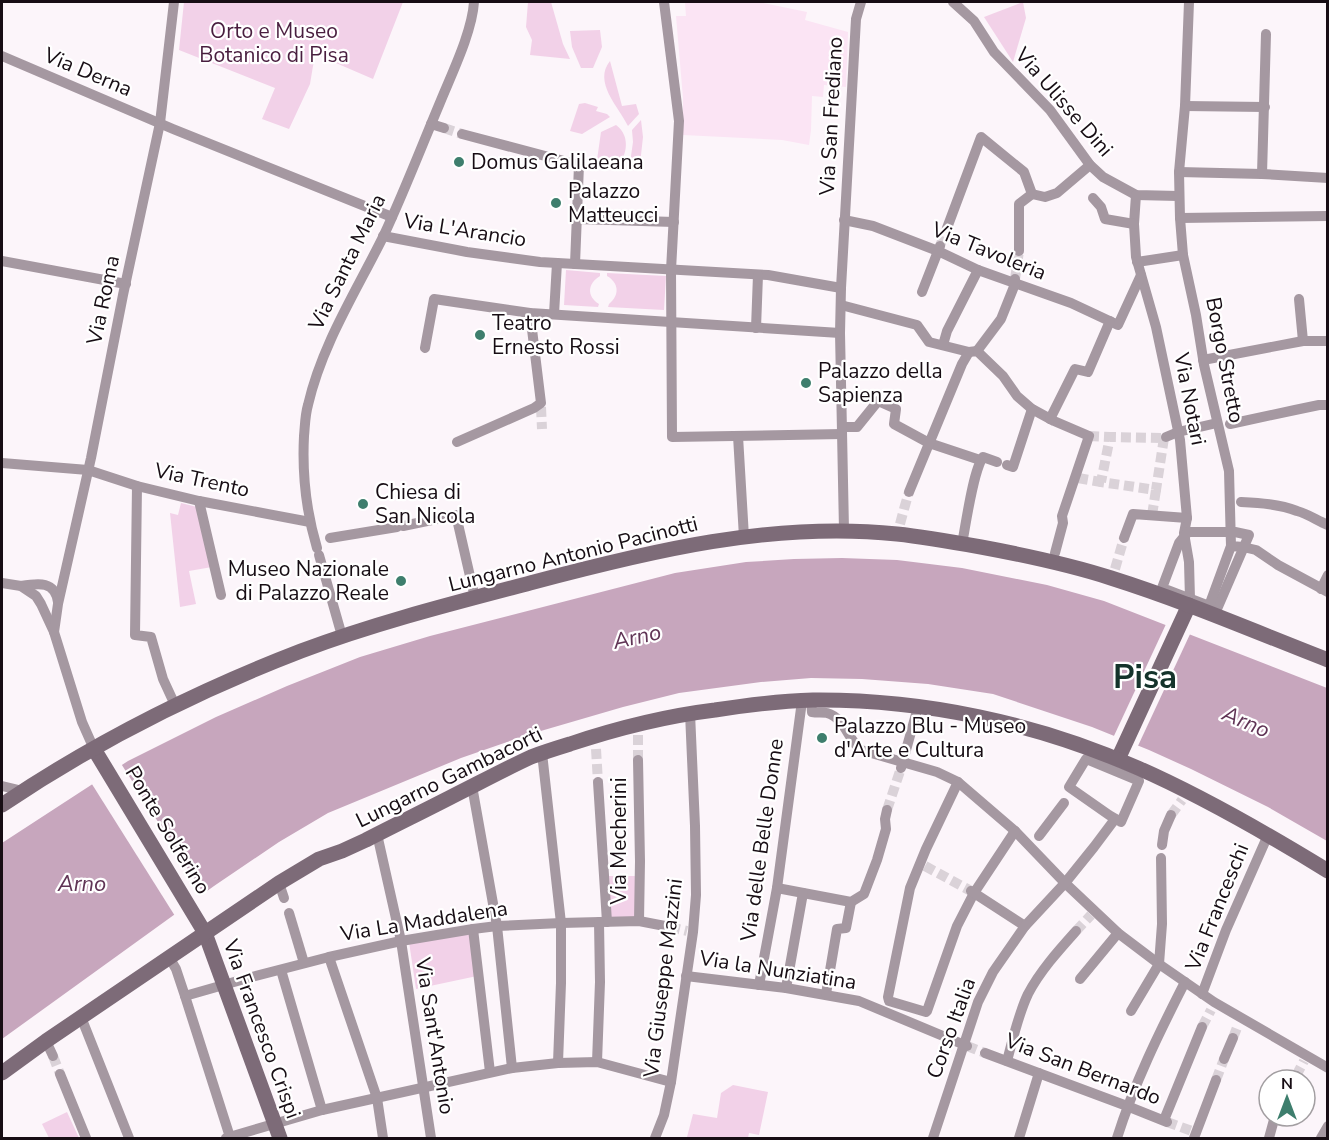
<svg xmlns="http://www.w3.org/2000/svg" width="1329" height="1140" viewBox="0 0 1329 1140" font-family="'Nunito Sans',sans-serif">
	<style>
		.built { fill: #fbe4f4 }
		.green { fill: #f2d1e8 }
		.water { fill: #c7a6bd }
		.pier { fill: #fcf5fa }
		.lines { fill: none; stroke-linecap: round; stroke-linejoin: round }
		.street-tunnel { stroke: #dad2d8; stroke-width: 10; stroke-dasharray: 10 5; stroke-linecap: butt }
		.street { stroke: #a598a1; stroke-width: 10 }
		.secondary { stroke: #7d6b78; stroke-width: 15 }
		.poi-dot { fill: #3e7e6d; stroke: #fff; stroke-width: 2 }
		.labels { text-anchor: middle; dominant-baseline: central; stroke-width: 4.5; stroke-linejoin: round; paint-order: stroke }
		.park-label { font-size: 21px; fill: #491e3f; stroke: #fff }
		.street-label { font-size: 21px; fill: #170d14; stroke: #fff }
		.poi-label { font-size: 21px; fill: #170d14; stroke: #fff; text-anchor: start }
		.water-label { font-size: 22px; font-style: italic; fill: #603455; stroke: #fff }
		.town-label { font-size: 33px; font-weight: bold; fill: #14332b; stroke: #fff }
	</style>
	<rect width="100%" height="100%" fill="#fcf5fa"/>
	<path class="built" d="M685,2H758L807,12L805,20L848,32L846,87L824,85L823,97L812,96L811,130L809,145L782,140L683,135V98L676,16H686Z"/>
	<g class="green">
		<path d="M184,2H403L373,79L315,54L310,84L289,129L262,119L275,88L179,50Z"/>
		<path d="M528,2H551L563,44L570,59L530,55L532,40L526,27Z"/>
		<path d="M1023,2L1026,18L1013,62L984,17Z"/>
		<path d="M600,30L602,47L593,68H581L572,47L570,31Z"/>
		<path d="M610,61L622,106L636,104L639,114L628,126C618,106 593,82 610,61Z"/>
		<path d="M585,103L598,107L596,111L607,114L610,117L582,134L570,131L579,104Z"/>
		<path d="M641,120L643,137L640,164L630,163L633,142L632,130Z"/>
		<path d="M616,125C628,134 628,148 622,160C620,164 620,166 616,167C610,168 602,167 596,167L601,132Z"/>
		<path d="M566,270L600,273V276C588,283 586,296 599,304L598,307L564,305Z"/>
		<path d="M607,273L666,276L664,310L608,307L609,304C620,295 619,283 607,276Z"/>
		<path d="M181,503L197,507L212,567L189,571L196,604L180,607L170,513L178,515Z"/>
		<path d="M609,876H637L636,917H611Z"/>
		<path d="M471,931L477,976L416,989L409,942Z"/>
		<path d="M733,1085L768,1092L759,1135L749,1133L748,1138H691L687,1137L693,1114L717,1118L721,1093Z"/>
		<path d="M67,1112L79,1138H49L42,1124Z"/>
	</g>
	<path class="water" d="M842,558L897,560L962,568L1047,585L1104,601L1327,688V841L1268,807L1191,769L1149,750L1092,727L993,694L928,684L862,679L811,678L761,682L679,693L623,707L527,735L461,758L328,813L279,842L214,886L2,1039V843L128,761L216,717L287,686L360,657L430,636L675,573L746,562L794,559Z"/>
	<g class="pier">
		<path d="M1167,622L1191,632L1137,748L1113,738Z"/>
		<path d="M120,762L205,896L175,916L90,781Z"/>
	</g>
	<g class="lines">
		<g class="street-tunnel">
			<path d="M444,128L462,134"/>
			<path d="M940,246L947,228"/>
			<path d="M1015,279L1019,251"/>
			<path d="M541,407L542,429"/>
			<path d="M1089,436L1110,437"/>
			<path d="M1164,438L1156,490L1101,482L1110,437L1164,438L1166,437"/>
			<path d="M1078,478L1101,482"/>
			<path d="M1152,515L1156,490"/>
			<path d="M900,524L904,509L909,492"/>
			<path d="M1115,569L1124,538"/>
			<path d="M638,735V760"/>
			<path d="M596,749L598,782"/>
			<path d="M887,810L901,768"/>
			<path d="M1171,815L1182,800"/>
			<path d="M925,866L971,891"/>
			<path d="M670,927L687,931"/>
			<path d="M1076,931L1091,915"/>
			<path d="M1202,1027L1211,1010"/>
			<path d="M1233,1038L1238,1025"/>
			<path d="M967,1046L985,1053"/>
			<path d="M53,1056L60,1074"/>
			<path d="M1296,1076L1304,1061"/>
			<path d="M1216,1080L1224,1059"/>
			<path d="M1167,1122L1192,1131"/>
		</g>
		<g class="street">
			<path d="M664,2L679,121L671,270L672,437L842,434"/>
			<path d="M953,2L974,21L994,52L1050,110L1090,165L1103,177L1136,195L1178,196"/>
			<path d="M1189,2L1185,106L1179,172L1180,218L1183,255L1196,315L1204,365L1229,471L1231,546L1243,547L1256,550L1278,565L1328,592"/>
			<path d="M2,56L173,129L392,217"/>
			<path d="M1185,106L1265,107"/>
			<path d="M431,124L444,128"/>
			<path d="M462,134L579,165L575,264"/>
			<path d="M1179,172L1262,174L1328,178"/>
			<path d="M1262,174L1266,34"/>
			<path d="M1032,194L1045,197L1057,193L1090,165"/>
			<path d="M1136,195L1134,224L1136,257L1156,327L1180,440L1187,518L1184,533L1189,562L1190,599L1189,605"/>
			<path d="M1093,198L1101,207L1105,219L1134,224"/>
			<path d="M1180,218L1328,216"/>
			<path d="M577,219L674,222"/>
			<path d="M844,220L873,226L938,251L978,270L1071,303L1118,325L1141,275"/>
			<path d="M947,228L981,137L1024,172L1032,194L1019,204V251"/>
			<path d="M383,236L467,252L540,262L768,275L841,288"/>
			<path d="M2,261L126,284"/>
			<path d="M1137,262L1183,255"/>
			<path d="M922,292L940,246"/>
			<path d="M1299,299L1303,341"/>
			<path d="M841,305L917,325L929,342L969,352L977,351L1003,376L1017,396L1032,409L1054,421L1089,436L1062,516L1063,523L1055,553"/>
			<path d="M554,314L557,263"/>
			<path d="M756,328L758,275"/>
			<path d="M943,345L947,331L978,270"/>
			<path d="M425,348L434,299L530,313L840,333"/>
			<path d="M977,351L1001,319L1015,284V279"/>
			<path d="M1203,360L1303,341H1328"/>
			<path d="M1050,419L1075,369L1088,372L1110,321"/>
			<path d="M1230,424L1295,410L1319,405H1328"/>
			<path d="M842,427H857L878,401L896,409L894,424L929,443L980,460"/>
			<path d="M738,436L744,537"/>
			<path d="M1166,437L1178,432L1217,423"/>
			<path d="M457,442L534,408L541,403L530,313"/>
			<path d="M2,463L88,470L137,486L199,501L310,522"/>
			<path d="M1007,465L1013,467L1032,409"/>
			<path d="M137,486L135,635L151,637L163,679L175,705"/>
			<path d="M909,492L962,364L969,352"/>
			<path d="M199,501L221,595"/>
			<path d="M1241,502C1260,503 1279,504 1297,511C1308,514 1318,521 1328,525"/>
			<path d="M403,526L456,515L475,598"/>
			<path d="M844,530L840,333L841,288L856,19L861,2"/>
			<path d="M1188,532H1235L1249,535L1217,609L1162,588L1179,543Z"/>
			<path d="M330,538L397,527"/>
			<path d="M1124,538L1133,514L1187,518"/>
			<path d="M962,544C966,524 973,471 983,457L997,462"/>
			<path d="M317,548C306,511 302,475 304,436C305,426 305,415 308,405C322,344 357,290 384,235C404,192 421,148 439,105C451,75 472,33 474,2"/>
			<path d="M319,555L342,636"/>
			<path d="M2,583L21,586L36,596L41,604L54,632L82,722L94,749"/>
			<path d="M21,586C39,583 55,581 58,602"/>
			<path d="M1321,589L1328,575"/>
			<path d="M1209,606L1231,546"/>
			<path d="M54,632L58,604L91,458L123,295L160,123L174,2"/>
			<path d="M811,700L812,712C817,713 823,712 827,713C845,718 848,740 861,750L937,772L958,782L1015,831L1065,883L1118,933L1159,964L1214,1002L1328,1068"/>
			<path d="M542,753L561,923V983L558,1063"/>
			<path d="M1086,759L1139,781L1121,822L1109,815L1069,787Z"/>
			<path d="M638,760L640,861L639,921"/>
			<path d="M901,768L918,707"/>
			<path d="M598,782L607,922"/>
			<path d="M958,782L926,849L910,888L888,997L889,1001L926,1012L927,1011L957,926L974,893L1015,831"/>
			<path d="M2,786L23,791"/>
			<path d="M472,786L497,926L512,1068"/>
			<path d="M377,834L401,941L431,1138"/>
			<path d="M1039,836L1064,803"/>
			<path d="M1162,845L1164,831L1171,815"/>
			<path d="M279,883L284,898"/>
			<path d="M777,888L851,902L864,894L877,860L886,829L885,819L887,810"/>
			<path d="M971,891L1025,926"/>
			<path d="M289,913L304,963"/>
			<path d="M473,929L490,1072"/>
			<path d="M169,957L176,969L185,996L248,978L329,957L401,941L473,929L497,926L561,923L639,921L670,927"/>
			<path d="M329,957L377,1098L383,1138"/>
			<path d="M281,970L322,1110"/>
			<path d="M686,976L786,988L859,1001L967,1046"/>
			<path d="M1080,979L1118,933"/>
			<path d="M759,985L777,888L802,701"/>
			<path d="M786,988L803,893"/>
			<path d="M826,994L837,929L846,928L851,902"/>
			<path d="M1202,994L1226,930L1268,835"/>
			<path d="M185,996L230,1137"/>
			<path d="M1131,1011L1159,964L1162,924L1161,858"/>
			<path d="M81,1017L129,1138"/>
			<path d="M46,1041L53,1056"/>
			<path d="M985,1053L1127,1106L1167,1122"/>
			<path d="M1224,1059L1233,1038"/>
			<path d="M1007,1061C1013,1039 1018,1015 1028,994C1040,971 1059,950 1076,931"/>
			<path d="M597,1062L600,982L599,922"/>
			<path d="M60,1074L86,1138"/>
			<path d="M1294,1080L1296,1076"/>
			<path d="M1164,1120L1202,1027"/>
			<path d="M226,1138L322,1110L512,1068L558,1063L597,1062L671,1082"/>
			<path d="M655,1138L664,1115L671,1082L693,932L696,895L695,826L690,713"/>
			<path d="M933,1138L978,1002L993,972L1025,926L1065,883L1094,847L1115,819"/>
			<path d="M1019,1138L1039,1073"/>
			<path d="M1117,1138C1134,1084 1159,1033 1185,982"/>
			<path d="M1194,1138L1216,1080"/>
			<path d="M1269,1138L1275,1116"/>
			<path d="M1321,1138L1328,1126"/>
		</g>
		<g class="secondary">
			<path d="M94,749L205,933L280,1138"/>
			<path d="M1118,759L1189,605"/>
			<path d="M2,805C94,743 197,691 301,651C375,623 454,603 530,583C650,551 773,521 897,534C925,537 953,542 981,547C1024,555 1068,564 1111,578C1184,601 1256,632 1328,660"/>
			<path d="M2,1073L46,1041L279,883L319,859L342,851L366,840C395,825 424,811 453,796C479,783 505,769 531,757C544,752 557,748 570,744C618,728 666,716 715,710C747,705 780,701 813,700C924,699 1036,723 1138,768C1204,797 1266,833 1328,871"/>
		</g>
	</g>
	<g class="poi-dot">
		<circle cx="459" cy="162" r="6"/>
		<circle cx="556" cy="203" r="6"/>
		<circle cx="480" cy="335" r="6"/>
		<circle cx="806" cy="383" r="6"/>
		<circle cx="363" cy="504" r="6"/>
		<circle cx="401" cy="581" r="6"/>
		<circle cx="822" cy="738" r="6"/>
	</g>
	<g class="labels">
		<g class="park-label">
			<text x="274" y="31">Orto e Museo<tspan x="274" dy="24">Botanico di Pisa</tspan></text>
		</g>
		<g class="street-label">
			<text transform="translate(88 72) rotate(23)">Via Derna</text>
			<text transform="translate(1064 102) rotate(49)">Via Ulisse Dini</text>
			<text transform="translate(831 116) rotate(-87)">Via San Frediano</text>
			<text transform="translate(465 230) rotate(9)">Via L'Arancio</text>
			<text transform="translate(989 251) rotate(22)">Via Tavoleria</text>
			<text transform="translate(347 262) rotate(-64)">Via Santa Maria</text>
			<text transform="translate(103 300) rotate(-78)">Via Roma</text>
			<text transform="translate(1225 360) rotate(79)">Borgo Stretto</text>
			<text transform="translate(1190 399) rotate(79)">Via Notari</text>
			<text transform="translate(202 480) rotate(12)">Via Trento</text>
			<text transform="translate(573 554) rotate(-14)">Lungarno Antonio Pacinotti</text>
			<text transform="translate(449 777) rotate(-26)">Lungarno Gambacorti</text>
			<text transform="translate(168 830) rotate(59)">Ponte Solferino</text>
			<text transform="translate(762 840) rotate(-82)">Via delle Belle Donne</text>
			<text transform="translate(619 841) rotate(-90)">Via Mecherini</text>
			<text transform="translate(1217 907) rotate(-68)">Via Franceschi</text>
			<text transform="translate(424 921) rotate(-9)">Via La Maddalena</text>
			<text transform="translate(778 970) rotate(9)">Via la Nunziatina</text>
			<text transform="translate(663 978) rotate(-83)">Via Giuseppe Mazzini</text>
			<text transform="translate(951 1028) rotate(-70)">Corso Italia</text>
			<text transform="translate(262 1029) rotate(70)">Via Francesco Crispi</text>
			<text transform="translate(435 1036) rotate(81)">Via Sant'Antonio</text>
			<text transform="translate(1083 1069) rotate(21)">Via San Bernardo</text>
		</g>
		<g class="poi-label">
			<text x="471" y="162">Domus Galilaeana</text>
			<text x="568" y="191">Palazzo<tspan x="568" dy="24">Matteucci</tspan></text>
			<text x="492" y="323">Teatro<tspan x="492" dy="24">Ernesto Rossi</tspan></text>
			<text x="818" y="371">Palazzo della<tspan x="818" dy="24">Sapienza</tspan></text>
			<text x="375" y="492">Chiesa di<tspan x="375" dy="24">San Nicola</tspan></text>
			<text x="389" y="569" text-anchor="end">Museo Nazionale<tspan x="389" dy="24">di Palazzo Reale</tspan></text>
			<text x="834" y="726">Palazzo Blu - Museo<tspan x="834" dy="24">d'Arte e Cultura</tspan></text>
		</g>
		<g class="water-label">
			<text transform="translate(637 637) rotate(-12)">Arno</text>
			<text transform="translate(1246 722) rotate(23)">Arno</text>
			<text x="82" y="884">Arno</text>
		</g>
		<g class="town-label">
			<text x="1145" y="677">Pisa</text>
		</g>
	</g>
	<rect width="1329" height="1140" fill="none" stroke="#170d14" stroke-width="6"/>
	<g transform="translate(1287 1098)"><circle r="28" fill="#ffffff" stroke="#a29ea1" stroke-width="1.5"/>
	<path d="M0-4.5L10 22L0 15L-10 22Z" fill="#3e7e6d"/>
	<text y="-9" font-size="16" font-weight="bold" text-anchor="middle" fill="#170d14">N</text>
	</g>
</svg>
